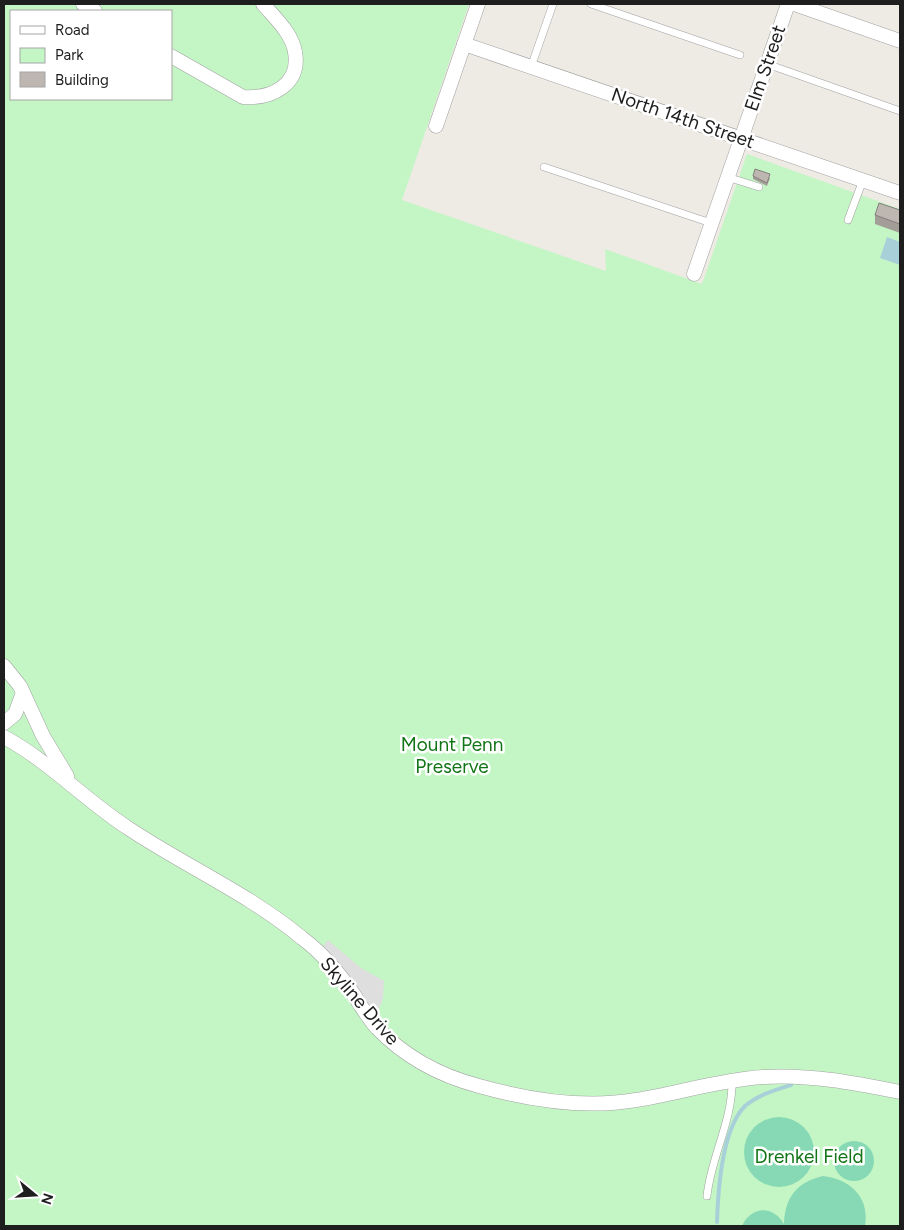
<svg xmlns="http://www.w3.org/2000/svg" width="904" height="1230" viewBox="0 0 904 1230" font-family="Figtree,sans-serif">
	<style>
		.park { fill: #c4f6c5; fill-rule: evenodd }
		.pitch { fill: #87d9b5 }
		.parking { fill: #dedede }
		.water { fill: #a7d0d9 }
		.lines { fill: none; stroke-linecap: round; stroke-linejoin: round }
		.stream { stroke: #a7d0d9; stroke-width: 4 }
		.service-casing { stroke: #a2a2a2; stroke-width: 8 }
		.minor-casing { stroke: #a2a2a2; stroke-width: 15 }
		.service { stroke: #fff; stroke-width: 7 }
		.minor { stroke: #fff; stroke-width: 14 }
		.wall { fill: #a39d98 }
		.building { fill: #beb6b1; stroke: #857f7c }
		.labels { text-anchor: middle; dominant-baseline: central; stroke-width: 5; stroke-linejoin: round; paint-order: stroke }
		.street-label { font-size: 19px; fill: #1e1e1e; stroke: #fff }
		.park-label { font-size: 19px; fill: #127516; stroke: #fff }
	</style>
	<rect width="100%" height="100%" fill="#eeeae4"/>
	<path class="park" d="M4,4H469L402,200L606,271L605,249L702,284L747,154L900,209V1226H4ZM11,11H171V99H11Z"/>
	<g class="pitch">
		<circle cx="779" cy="1152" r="35"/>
		<circle cx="854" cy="1161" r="20"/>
		<path d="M823,1176C850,1179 870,1197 865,1226H742C751,1206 773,1205 784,1224C785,1197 797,1182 823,1176Z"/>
	</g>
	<path class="parking" d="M328,940L361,968L384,981L383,999L375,1017L322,948Z"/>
	<path class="water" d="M887,237L900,242V265L880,258Z"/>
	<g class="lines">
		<path class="stream" d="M717,1222C718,1191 722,1129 745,1106C758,1095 775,1090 791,1085"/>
		<defs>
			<g id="service">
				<path d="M591,4L740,55"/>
				<path d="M767,64L900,111"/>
				<path d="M531,67L553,4"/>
				<path d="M544,167L711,223"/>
				<path d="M727,177L759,187"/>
				<path d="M848,220L863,180"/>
				<path d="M707,1196C711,1157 733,1120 732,1080"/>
			</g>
			<g id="minor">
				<path d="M83,4L95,11"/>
				<path d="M794,4L900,41"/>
				<path d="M464,44L900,193"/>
				<path d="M171,56L243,97C271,99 301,85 295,52C292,33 274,17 263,4"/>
				<path d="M436,126L478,4"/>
				<path d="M694,274L788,4"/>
				<path d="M4,666L20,686L43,736L67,776"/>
				<path d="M4,723L15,714L23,693"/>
				<path d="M4,737C50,762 85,800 128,828C185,866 249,894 302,938C322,953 340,974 354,995C361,1006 368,1018 377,1028C405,1057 441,1076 479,1086C529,1100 584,1109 636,1100C679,1093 719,1080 763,1077C809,1074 855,1083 900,1092"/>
			</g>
		</defs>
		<use href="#service" class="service-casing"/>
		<use href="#minor" class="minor-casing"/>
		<use href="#service" class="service"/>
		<use href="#minor" class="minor"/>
	</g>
	<g class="wall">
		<path d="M753,176L770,178L767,186L753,179Z"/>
		<path d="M900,210V233L875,224V215Z"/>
	</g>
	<g class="building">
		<path d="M755,169L770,174L767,183L753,176Z"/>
		<path d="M879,203L900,210V224L875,215Z"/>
	</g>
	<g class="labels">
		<g class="street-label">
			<text transform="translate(765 68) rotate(-71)">Elm Street</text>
			<text transform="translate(683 118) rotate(19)">North 14th Street</text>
			<text transform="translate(360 1001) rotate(49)">Skyline Drive</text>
		</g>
		<g class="park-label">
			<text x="452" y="744">Mount Penn<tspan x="452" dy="22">Preserve</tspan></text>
			<text x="809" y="1156">Drenkel Field</text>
		</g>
	</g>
	<rect width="904" height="1230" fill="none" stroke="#1e1e1e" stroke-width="10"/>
	<rect x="10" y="10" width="162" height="90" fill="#ffffff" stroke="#a5a5a5"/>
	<rect x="20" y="26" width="25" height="8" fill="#ffffff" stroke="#a5a5a5"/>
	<text x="55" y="35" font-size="15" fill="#1e1e1e">Road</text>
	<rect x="20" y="48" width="25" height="15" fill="#c4f6c5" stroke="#a5a5a5"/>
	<text x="55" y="60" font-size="15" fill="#1e1e1e">Park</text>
	<rect x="20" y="72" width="25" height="15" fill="#beb6b1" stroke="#a5a5a5"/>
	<text x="55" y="85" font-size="15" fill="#1e1e1e">Building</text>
	<g transform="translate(35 1195) rotate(108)" stroke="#ffffff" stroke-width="4" paint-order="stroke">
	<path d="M0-4L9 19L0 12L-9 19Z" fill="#1e1e1e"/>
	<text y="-8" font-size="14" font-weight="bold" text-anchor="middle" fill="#1e1e1e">N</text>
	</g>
</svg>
